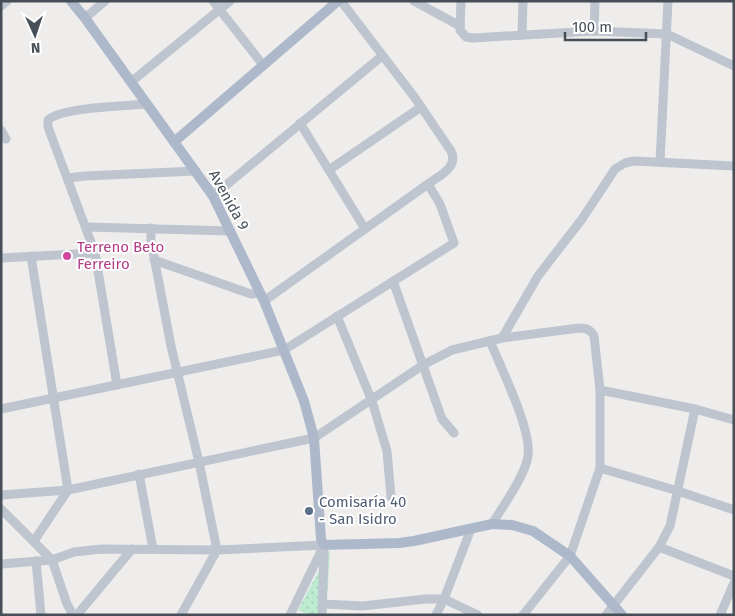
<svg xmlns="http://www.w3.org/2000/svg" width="735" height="616" viewBox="0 0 735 616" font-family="'Fira Sans',sans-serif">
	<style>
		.grass { fill: url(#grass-dots) }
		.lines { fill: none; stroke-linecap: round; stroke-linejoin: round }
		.minor { stroke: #bec5ce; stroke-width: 9 }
		.major { stroke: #adb9ca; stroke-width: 10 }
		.hotel-dot { fill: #d1479c; stroke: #fff; stroke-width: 2 }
		.service-dot { fill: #5c6f8a; stroke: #fff; stroke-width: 2 }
		.labels { text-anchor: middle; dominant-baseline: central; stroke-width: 4; stroke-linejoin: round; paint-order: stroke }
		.street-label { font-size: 15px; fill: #464e58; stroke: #fff }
		.hotel-label { font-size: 15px; fill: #b23c85; stroke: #fff; text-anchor: start }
		.service-label { font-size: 15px; fill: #4e5e75; stroke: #fff; text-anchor: start }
	</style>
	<defs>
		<pattern id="grass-dots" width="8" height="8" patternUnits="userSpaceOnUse" patternTransform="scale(1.25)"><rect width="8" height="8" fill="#bcebd2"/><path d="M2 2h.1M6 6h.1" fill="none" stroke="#a3cbb6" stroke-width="1.8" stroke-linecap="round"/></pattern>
	</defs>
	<rect width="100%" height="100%" fill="#efecec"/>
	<path class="grass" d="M330,550L326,615H311L298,610Z"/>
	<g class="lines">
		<g class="minor">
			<path d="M213,1L263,65"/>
			<path d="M414,1L460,26"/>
			<path d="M461,1L460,30L466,37L473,38L594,31L667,34L734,66"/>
			<path d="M1,6L7,1"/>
			<path d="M85,18L105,1"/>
			<path d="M594,31L595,1"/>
			<path d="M522,35L523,1"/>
			<path d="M131,82L230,1"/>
			<path d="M300,123L365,229"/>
			<path d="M1,130L6,139"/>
			<path d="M660,162L668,1"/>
			<path d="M329,170L421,107"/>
			<path d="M68,178L85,176L196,171"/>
			<path d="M213,196L382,56"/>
			<path d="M87,227L230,231"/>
			<path d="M151,228V241L171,346L199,462L217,550L181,615"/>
			<path d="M31,256L68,490L34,541"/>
			<path d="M1,258L95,253"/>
			<path d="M154,260L251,294L260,293"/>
			<path d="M393,281L442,419L454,433"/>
			<path d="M264,301L428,184C439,176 459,167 451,151L415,98L341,1"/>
			<path d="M337,316L372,401L387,451L391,497"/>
			<path d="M502,338L538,276L582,219L615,169L625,163L634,161L734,166"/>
			<path d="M490,341C501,368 532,430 528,456C525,476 503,506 492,524"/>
			<path d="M117,385L95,253L48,127V120C61,107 127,106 147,104"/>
			<path d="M600,390L695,409L734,420"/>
			<path d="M1,409L284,350L454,243L440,204L428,184"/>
			<path d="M600,468L678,491L734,510"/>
			<path d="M139,474L153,549"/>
			<path d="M1,495L68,490L314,438L423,365L452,350L502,338L579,328C586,328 590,329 594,336L600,390V468L570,556L523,615"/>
			<path d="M1,509L52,560L67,604L73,615"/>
			<path d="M659,547L734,576"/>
			<path d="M36,561L41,615"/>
			<path d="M1,564L52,560L74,552L101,549L217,550L324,545"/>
			<path d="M322,604L363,606L425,599H444L478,615"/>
			<path d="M77,615L132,549"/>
			<path d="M290,615L324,545"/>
			<path d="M322,615L324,551"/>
			<path d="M436,615L444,599L471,529"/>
			<path d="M606,615L659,547L670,526L695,409"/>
			<path d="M720,615L734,583"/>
		</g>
		<g class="major">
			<path d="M71,1L85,18L213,196L264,301L304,401L314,438L321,539L324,545L399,543L414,541L492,524L512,525L533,531L570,556L622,615"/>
			<path d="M174,142L338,1"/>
		</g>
	</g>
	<circle class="hotel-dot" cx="67" cy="256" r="5"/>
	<circle class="service-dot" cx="309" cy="511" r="5"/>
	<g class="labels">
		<g class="street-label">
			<text transform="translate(229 200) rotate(61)">Avenida 9</text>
		</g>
		<g class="hotel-label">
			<text x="77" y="247">Terreno Beto<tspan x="77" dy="17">Ferreiro</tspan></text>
		</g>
		<g class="service-label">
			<text x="319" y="502">Comisaría 40<tspan x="319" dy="17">- San Isidro</tspan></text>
		</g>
	</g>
	<rect width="735" height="616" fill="none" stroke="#464e58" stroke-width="5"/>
	<g transform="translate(35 35) rotate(177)" stroke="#ffffff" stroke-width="4" paint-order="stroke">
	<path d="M0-4L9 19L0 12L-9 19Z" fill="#464e58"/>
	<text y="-8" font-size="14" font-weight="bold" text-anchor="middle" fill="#464e58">N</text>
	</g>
	<path d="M565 32v8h81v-8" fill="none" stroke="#464e58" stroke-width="2.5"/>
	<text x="572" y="32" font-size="15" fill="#464e58" stroke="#ffffff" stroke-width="4" paint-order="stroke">100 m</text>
</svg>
